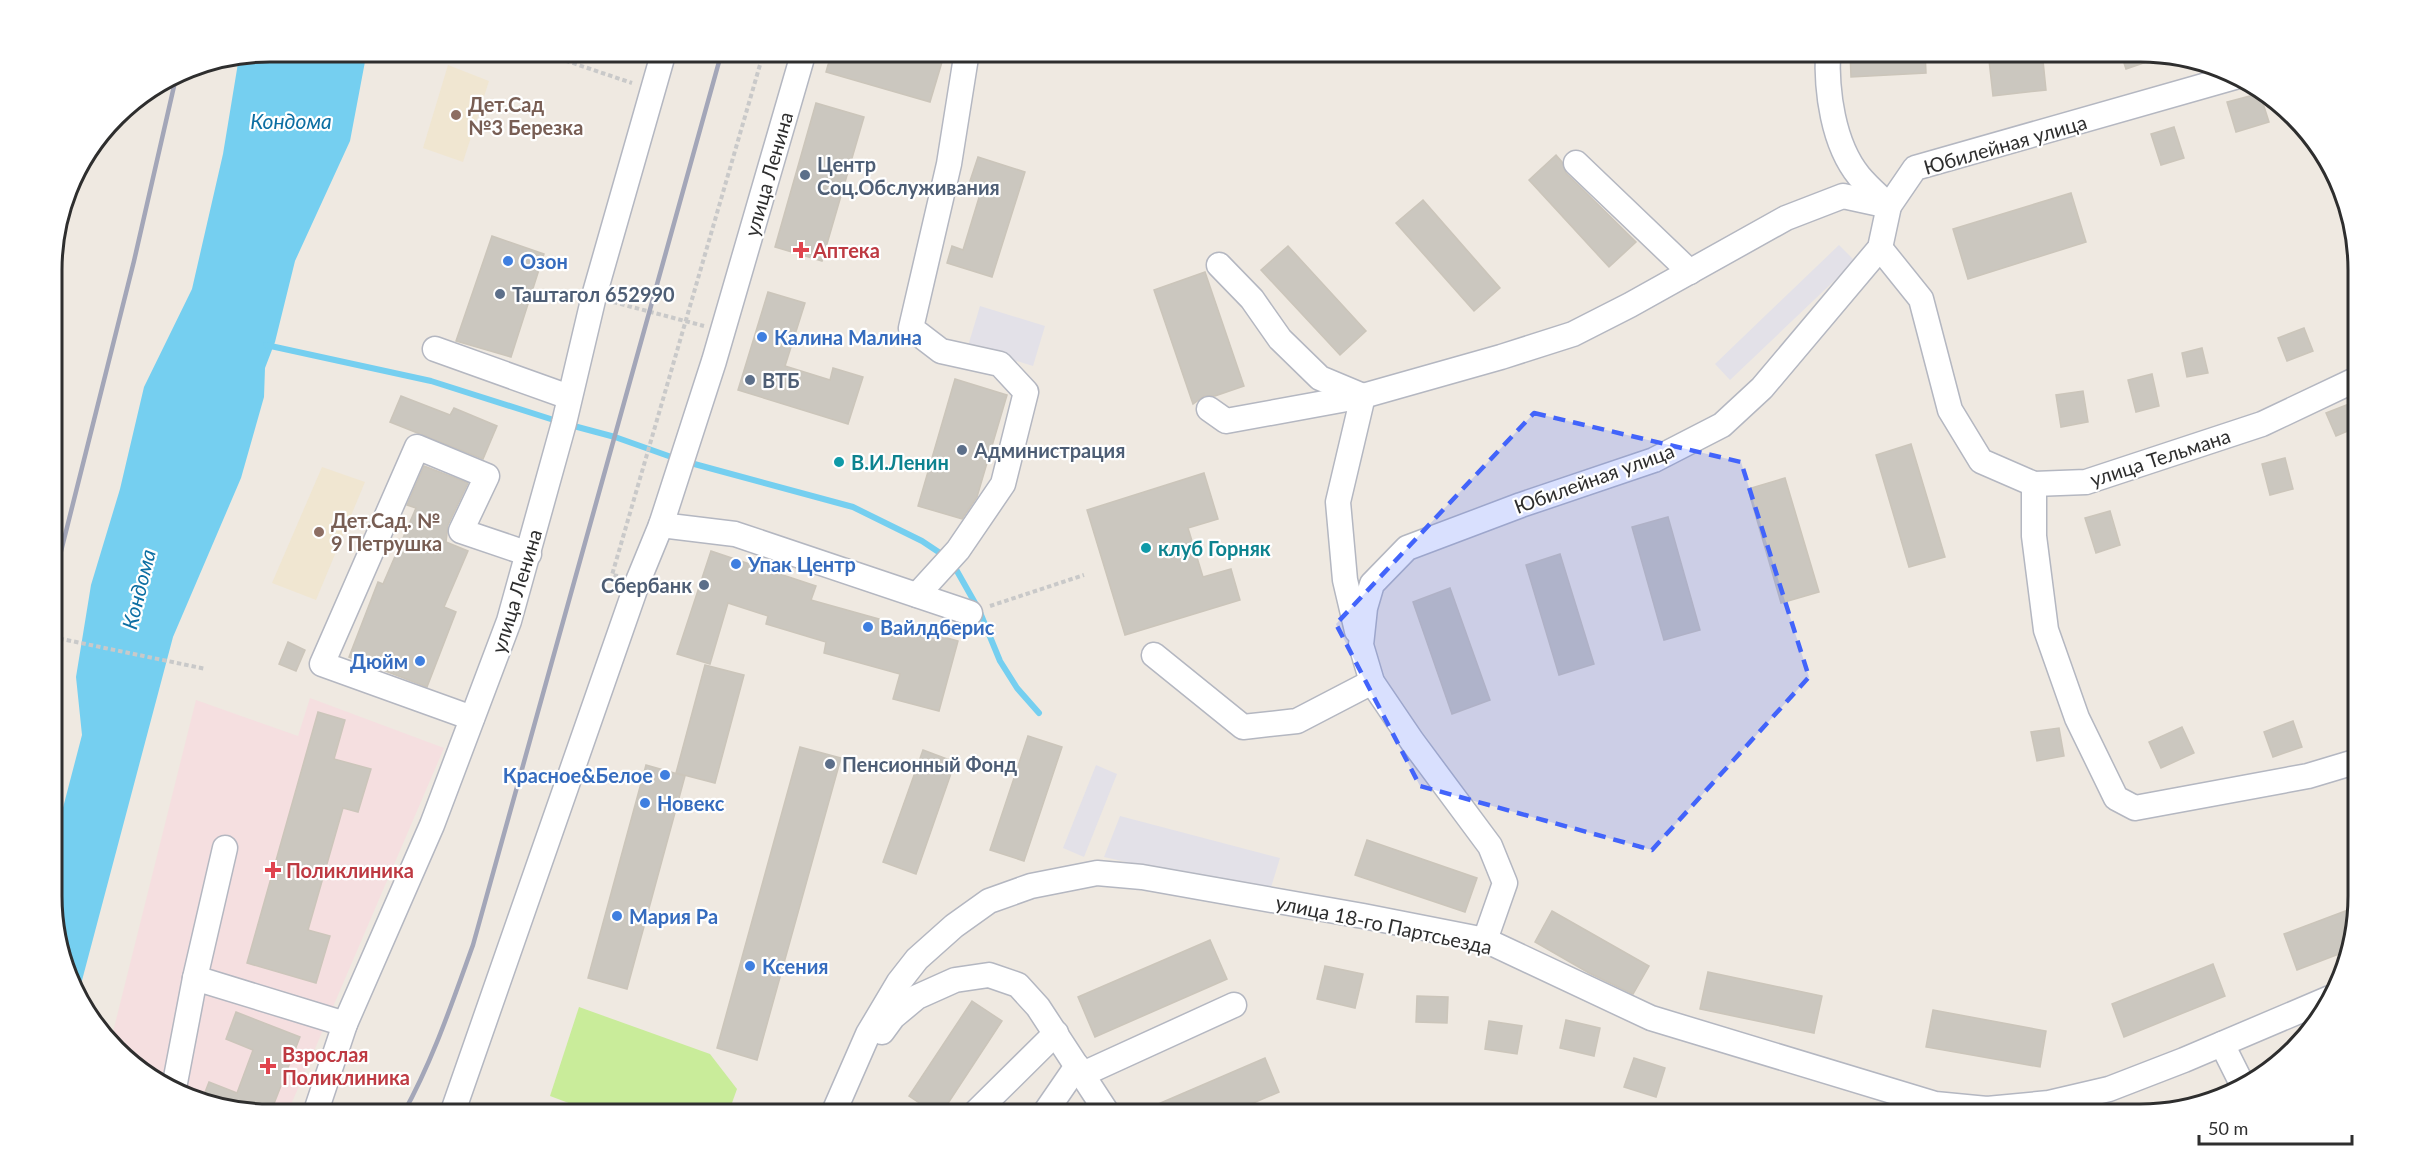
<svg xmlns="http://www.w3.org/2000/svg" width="2409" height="1165" viewBox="0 0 2409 1165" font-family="Lato,sans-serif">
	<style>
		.industrial { fill: #e3e1e8 }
		.education { fill: #f0e6d1 }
		.medical { fill: #f5dfe0 }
		.pitch { fill: #c9ec9a }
		.water { fill: #75cff0 }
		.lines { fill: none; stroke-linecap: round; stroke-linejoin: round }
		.stream { stroke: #75cff0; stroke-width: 6 }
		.building { fill: #cbc7bf; stroke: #cbc5ba; stroke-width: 1.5 }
		.minor-casing { stroke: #b4b7c1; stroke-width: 27 }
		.path { stroke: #c9c9c9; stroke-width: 4; stroke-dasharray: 4.5 3; stroke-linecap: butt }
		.minor { stroke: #fff; stroke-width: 24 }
		.rail { stroke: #a3a6b8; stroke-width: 4.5 }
		.marked { fill: #4264fb; fill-opacity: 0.2; stroke: #4264fb; stroke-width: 4.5; stroke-dasharray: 12 8; stroke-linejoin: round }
		.education-dot { fill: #8d6e63; stroke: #fff; stroke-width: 2 }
		.service-dot { fill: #5c6f8a; stroke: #fff; stroke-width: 2 }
		.health-dot { fill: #e0444e; stroke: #fff; stroke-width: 2 }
		.shop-dot { fill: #3f7fe0; stroke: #fff; stroke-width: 2 }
		.culture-dot { fill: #0f9aa8; stroke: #fff; stroke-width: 2 }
		.labels { text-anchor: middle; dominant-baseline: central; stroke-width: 4.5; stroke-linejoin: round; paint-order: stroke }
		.education-label { font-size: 20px; font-weight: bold; fill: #785e54; stroke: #fff; text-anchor: start }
		.street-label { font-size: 20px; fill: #2e2e2e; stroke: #fff }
		.service-label { font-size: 20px; font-weight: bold; fill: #4e5e75; stroke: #fff; text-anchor: start }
		.health-label { font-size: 20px; font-weight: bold; fill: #be3a42; stroke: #fff; text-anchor: start }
		.shop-label { font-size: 20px; font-weight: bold; fill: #366cbe; stroke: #fff; text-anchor: start }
		.culture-label { font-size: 20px; font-weight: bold; fill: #0d838f; stroke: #fff; text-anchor: start }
		.water-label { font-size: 21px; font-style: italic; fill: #0d6fa3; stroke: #fff }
		.rim { fill: none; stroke: #2e2e2e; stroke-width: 3 }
	</style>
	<rect width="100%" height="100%" fill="#efe9e1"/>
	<g class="industrial">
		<path d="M1839,245L1855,261L1730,380L1715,364Z"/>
		<path d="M980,306L1045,326L1033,366L968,346Z"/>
		<path d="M1096,765L1117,774L1084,857L1063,848Z"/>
		<path d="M1120,816L1280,858L1269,894L1104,857Z"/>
	</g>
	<g class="education">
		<path d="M448,65L489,81L463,162L423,148Z"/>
		<path d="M322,467L365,482L316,600L272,583Z"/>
	</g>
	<path class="medical" d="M310,698L444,748L287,1114H270L186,1097L111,1040L196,700L298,736Z"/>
	<path class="pitch" d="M579,1007L710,1054L737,1089L728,1114H598L550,1096Z"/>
	<path class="water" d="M270,51H367L350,141L295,261L275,342L265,368L264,397L241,478L173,637L80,988L53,924V846L82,735L76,677L91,585L120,489L144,387L192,289L223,154L239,57Z"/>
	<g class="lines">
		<g class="stream">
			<path d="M266,345L431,381L560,422"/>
			<path d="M570,425L615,437L677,459"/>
			<path d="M687,462L853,507L922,541L946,557"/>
			<path d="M953,564L979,610L1000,661L1017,688L1039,713"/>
		</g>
	</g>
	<g class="building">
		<path d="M832,51H903L942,62L930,102L826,72Z"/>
		<path d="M1850,51H1925L1926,73L1851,77Z"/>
		<path d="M1988,51H2042L2046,90L1993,96Z"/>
		<path d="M2120,51H2139L2164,56L2126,69Z"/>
		<path d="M2257,94L2261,97L2269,122L2236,132L2227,102Z"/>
		<path d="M816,103L864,117L822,261L775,247Z"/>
		<path d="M2174,127L2184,158L2161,165L2151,134Z"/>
		<path d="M1556,155L1562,162L1566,173L1636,242L1609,267L1529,180Z"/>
		<path d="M978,157L1025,172L992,277L947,263L952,246L963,250L981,191L968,187Z"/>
		<path d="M2071,193L2086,242L1968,279L1953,229Z"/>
		<path d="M1423,200L1500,288L1474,311L1396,223Z"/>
		<path d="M492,236L544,254L511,357L456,341Z"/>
		<path d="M1288,246L1366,331L1340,355L1261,270Z"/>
		<path d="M1205,272L1244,386L1215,396H1204L1193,404L1154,290Z"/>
		<path d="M768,292L805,303L785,366L830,380L833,368L863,377L848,424L738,390Z"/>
		<path d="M2304,328L2313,351L2287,361L2278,338Z"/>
		<path d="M2202,348L2208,373L2187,377L2182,353Z"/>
		<path d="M2152,374L2159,406L2136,412L2128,380Z"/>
		<path d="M955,379L1007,395L977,497L962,519L918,506Z"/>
		<path d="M2083,391L2088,422L2061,427L2056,395Z"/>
		<path d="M401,396L450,415L454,408L497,426L483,459L390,422Z"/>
		<path d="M2349,404L2357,427L2336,436L2326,413Z"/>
		<path d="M1911,444L1945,557L1909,567L1876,455Z"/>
		<path d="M2285,458L2293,489L2270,495L2262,464Z"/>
		<path d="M424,466L468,483L448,525L446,542L468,551L444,607L456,612L427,687L349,657L378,582L383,584L416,508L407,505Z"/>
		<path d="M1204,473L1218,519L1188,528L1203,577L1231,569L1240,600L1125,635L1087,510Z"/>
		<path d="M1785,478L1819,592L1781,603L1748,489Z"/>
		<path d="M2110,511L2120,545L2096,553L2085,518Z"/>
		<path d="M1668,517L1700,630L1664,640L1632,527Z"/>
		<path d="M711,551L816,586L811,600L958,641L939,711L893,699L900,674L824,653L826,642L766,624L768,616L728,603L710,664L677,654Z"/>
		<path d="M1560,554L1594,664L1559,675L1526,565Z"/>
		<path d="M1450,588L1490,700L1452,714L1413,602Z"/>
		<path d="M288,642L305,650L296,671L279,664Z"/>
		<path d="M705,665L744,675L715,783L676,773Z"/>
		<path d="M318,712L345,720L334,759L371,769L358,812L343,808L308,930L330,936L316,983L247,963Z"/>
		<path d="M2293,721L2302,747L2273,757L2264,732Z"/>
		<path d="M2182,727L2194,753L2161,768L2149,742Z"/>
		<path d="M2059,728L2064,756L2037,761L2031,732Z"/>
		<path d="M1028,736L1062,747L1024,861L990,850Z"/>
		<path d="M800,747L841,758L757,1060L717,1048Z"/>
		<path d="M923,750L955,762L916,874L883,862Z"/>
		<path d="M646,765L685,776L627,989L588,978Z"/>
		<path d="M1367,840L1477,878L1465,912L1355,875Z"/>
		<path d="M2356,907L2347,951L2297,970L2284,934Z"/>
		<path d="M1552,911L1649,966L1633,994L1589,973L1535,942Z"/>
		<path d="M1210,940L1227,979L1095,1037L1078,997Z"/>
		<path d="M2213,964L2225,996L2124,1037L2112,1004Z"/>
		<path d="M1325,966L1363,974L1355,1008L1317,999Z"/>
		<path d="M1708,972L1822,996L1814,1033L1700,1009Z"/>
		<path d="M1417,996L1448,997L1447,1023L1416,1022Z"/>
		<path d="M972,1001L1002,1021L941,1114H936L909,1096Z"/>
		<path d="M1933,1010L2046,1031L2040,1067L1926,1047Z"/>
		<path d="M236,1012L300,1037L270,1114L202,1100L209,1082L237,1093L253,1050L226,1039Z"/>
		<path d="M1566,1020L1600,1028L1594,1056L1560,1048Z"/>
		<path d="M1489,1021L1522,1026L1517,1054L1485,1049Z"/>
		<path d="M1265,1058L1279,1092L1228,1114H1135Z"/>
		<path d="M1634,1058L1665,1068L1656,1097L1624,1087Z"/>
	</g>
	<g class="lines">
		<defs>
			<g id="minor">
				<path d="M1828,51C1826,91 1833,144 1859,176C1868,187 1879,196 1889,206"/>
				<path d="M1576,163L1690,272"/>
				<path d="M1880,248L1921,299L1950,410L1981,461L2034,484L2086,482L2262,424L2357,379"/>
				<path d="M1219,265L1252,299L1280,339L1320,378L1363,396L1338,502L1345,580L1357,631"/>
				<path d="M435,349L569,397"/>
				<path d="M1209,409L1226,421L1363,396L1501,357L1573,334L1630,305L1786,218L1843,196L1889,206"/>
				<path d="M2034,484V536L2046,630L2077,718L2116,798L2135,808L2308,776L2358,761"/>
				<path d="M661,525L735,534L970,613"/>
				<path d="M917,595L958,550L1003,484L1026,392L1000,364L941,351L911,328L949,164L967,51"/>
				<path d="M1154,655L1243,727L1297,721L1372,682"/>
				<path d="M472,718L322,664L417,447L487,476L461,531L529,554"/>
				<path d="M1485,940L1505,883L1490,846L1412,741L1372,682L1361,645L1365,608L1372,584L1407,548L1521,505L1654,460L1722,425L1762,388L1880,248L1889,206L1915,168L2235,77"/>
				<path d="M195,978L225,848"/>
				<path d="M882,1032L893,1017L917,997L955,980L989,975L1018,985L1038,1007L1108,1114"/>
				<path d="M2222,1044L2243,1086"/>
				<path d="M1083,1074L1234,1005"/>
				<path d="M174,1088L195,978L345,1024"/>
				<path d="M315,1114L345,1024L432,825L509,621L564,423L594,296L664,51"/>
				<path d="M452,1114L638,581L661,525L714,361L804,51"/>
				<path d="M833,1114L868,1034L899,982L917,959L954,926L989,901L1031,886L1097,873L1142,877L1363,916L1485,940L1651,1018L1935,1104L1987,1109L2049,1103L2109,1089L2184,1060L2330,998"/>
				<path d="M974,1114L1056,1033"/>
				<path d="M1044,1114L1077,1066"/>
			</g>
		</defs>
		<use href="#minor" class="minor-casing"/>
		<g class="path">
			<path d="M537,51L632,83"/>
			<path d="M613,302L704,326"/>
			<path d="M618,576L612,575L764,51"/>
			<path d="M990,606L1084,575"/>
			<path d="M52,637L206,669"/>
		</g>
		<use href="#minor" class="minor"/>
		<g class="rail">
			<path d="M52,587L134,261L177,73"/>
			<path d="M403,1114C433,1060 452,1003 473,945L722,51"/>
		</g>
	</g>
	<path class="marked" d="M1534,413L1741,462L1809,677L1652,850L1420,786L1336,624Z"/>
	<g class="education-dot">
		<circle cx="456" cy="115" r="6"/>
		<circle cx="319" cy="532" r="6"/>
	</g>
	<g class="service-dot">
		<circle cx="805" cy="175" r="6"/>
		<circle cx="500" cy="294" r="6"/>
		<circle cx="750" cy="380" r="6"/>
		<circle cx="962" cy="450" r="6"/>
		<circle cx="704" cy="585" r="6"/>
		<circle cx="830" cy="764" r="6"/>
	</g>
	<g class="health-dot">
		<path d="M798 241h6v6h6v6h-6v6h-6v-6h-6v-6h6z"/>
		<path d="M270 861h6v6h6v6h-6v6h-6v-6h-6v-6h6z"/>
		<path d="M265 1057h6v6h6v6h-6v6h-6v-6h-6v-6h6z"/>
	</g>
	<g class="shop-dot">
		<circle cx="508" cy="261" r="6"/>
		<circle cx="762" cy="337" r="6"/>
		<circle cx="736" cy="564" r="6"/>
		<circle cx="868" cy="627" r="6"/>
		<circle cx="420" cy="661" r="6"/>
		<circle cx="665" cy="775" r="6"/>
		<circle cx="645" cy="803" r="6"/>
		<circle cx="617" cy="916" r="6"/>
		<circle cx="750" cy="966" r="6"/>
	</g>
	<g class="culture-dot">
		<circle cx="839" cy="462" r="6"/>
		<circle cx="1146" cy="548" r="6"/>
	</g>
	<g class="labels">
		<g class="education-label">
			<text x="468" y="104">Дет.Сад<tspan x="468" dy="23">№3 Березка</tspan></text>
			<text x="331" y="520">Дет.Сад. №<tspan x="331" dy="23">9 Петрушка</tspan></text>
		</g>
		<g class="street-label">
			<text transform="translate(2005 144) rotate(-16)">Юбилейная улица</text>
			<text transform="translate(768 174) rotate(-74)">улица Ленина</text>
			<text transform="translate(2160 457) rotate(-18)">улица Тельмана</text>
			<text transform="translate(1594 478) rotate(-20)">Юбилейная улица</text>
			<text transform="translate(516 591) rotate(-73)">улица Ленина</text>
			<text transform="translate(1384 924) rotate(12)">улица 18-го Партсьезда</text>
		</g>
		<g class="service-label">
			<text x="817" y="164">Центр<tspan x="817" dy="23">Соц.Обслуживания</tspan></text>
			<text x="512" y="294">Таштагол 652990</text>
			<text x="762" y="380">ВТБ</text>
			<text x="974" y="450">Администрация</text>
			<text x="692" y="585" text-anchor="end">Сбербанк</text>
			<text x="842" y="764">Пенсионный Фонд</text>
		</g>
		<g class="health-label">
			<text x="813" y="250">Аптека</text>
			<text x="286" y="870">Поликлиника</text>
			<text x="282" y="1054">Взрослая<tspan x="282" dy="23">Поликлиника</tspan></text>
		</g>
		<g class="shop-label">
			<text x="520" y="261">Озон</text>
			<text x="774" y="337">Калина Малина</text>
			<text x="748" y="564">Упак Центр</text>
			<text x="880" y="627">Вайлдберис</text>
			<text x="408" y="661" text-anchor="end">Дюйм</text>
			<text x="653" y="775" text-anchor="end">Красное&amp;Белое</text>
			<text x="657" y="803">Новекс</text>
			<text x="629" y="916">Мария Ра</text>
			<text x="762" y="966">Ксения</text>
		</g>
		<g class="culture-label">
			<text x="851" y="462">В.И.Ленин</text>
			<text x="1158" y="548">клуб Горняк</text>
		</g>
		<g class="water-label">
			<text x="291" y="120">Кондома</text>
			<text transform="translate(138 589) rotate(-76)">Кондома</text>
		</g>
	</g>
	<path d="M0 0H2409V1165H0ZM270 62H2140A208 208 0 0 1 2348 270V896A208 208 0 0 1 2140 1104H270A208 208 0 0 1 62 896V270A208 208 0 0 1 270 62Z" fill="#fff" fill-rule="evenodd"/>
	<path class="rim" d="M270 62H2140A208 208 0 0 1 2348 270V896A208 208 0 0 1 2140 1104H270A208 208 0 0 1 62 896V270A208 208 0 0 1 270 62Z"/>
	<path d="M2199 1135v9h153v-9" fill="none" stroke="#2e2e2e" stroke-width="3"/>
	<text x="2208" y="1135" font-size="18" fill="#2e2e2e" stroke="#ffffff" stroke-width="4.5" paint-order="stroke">50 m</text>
</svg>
